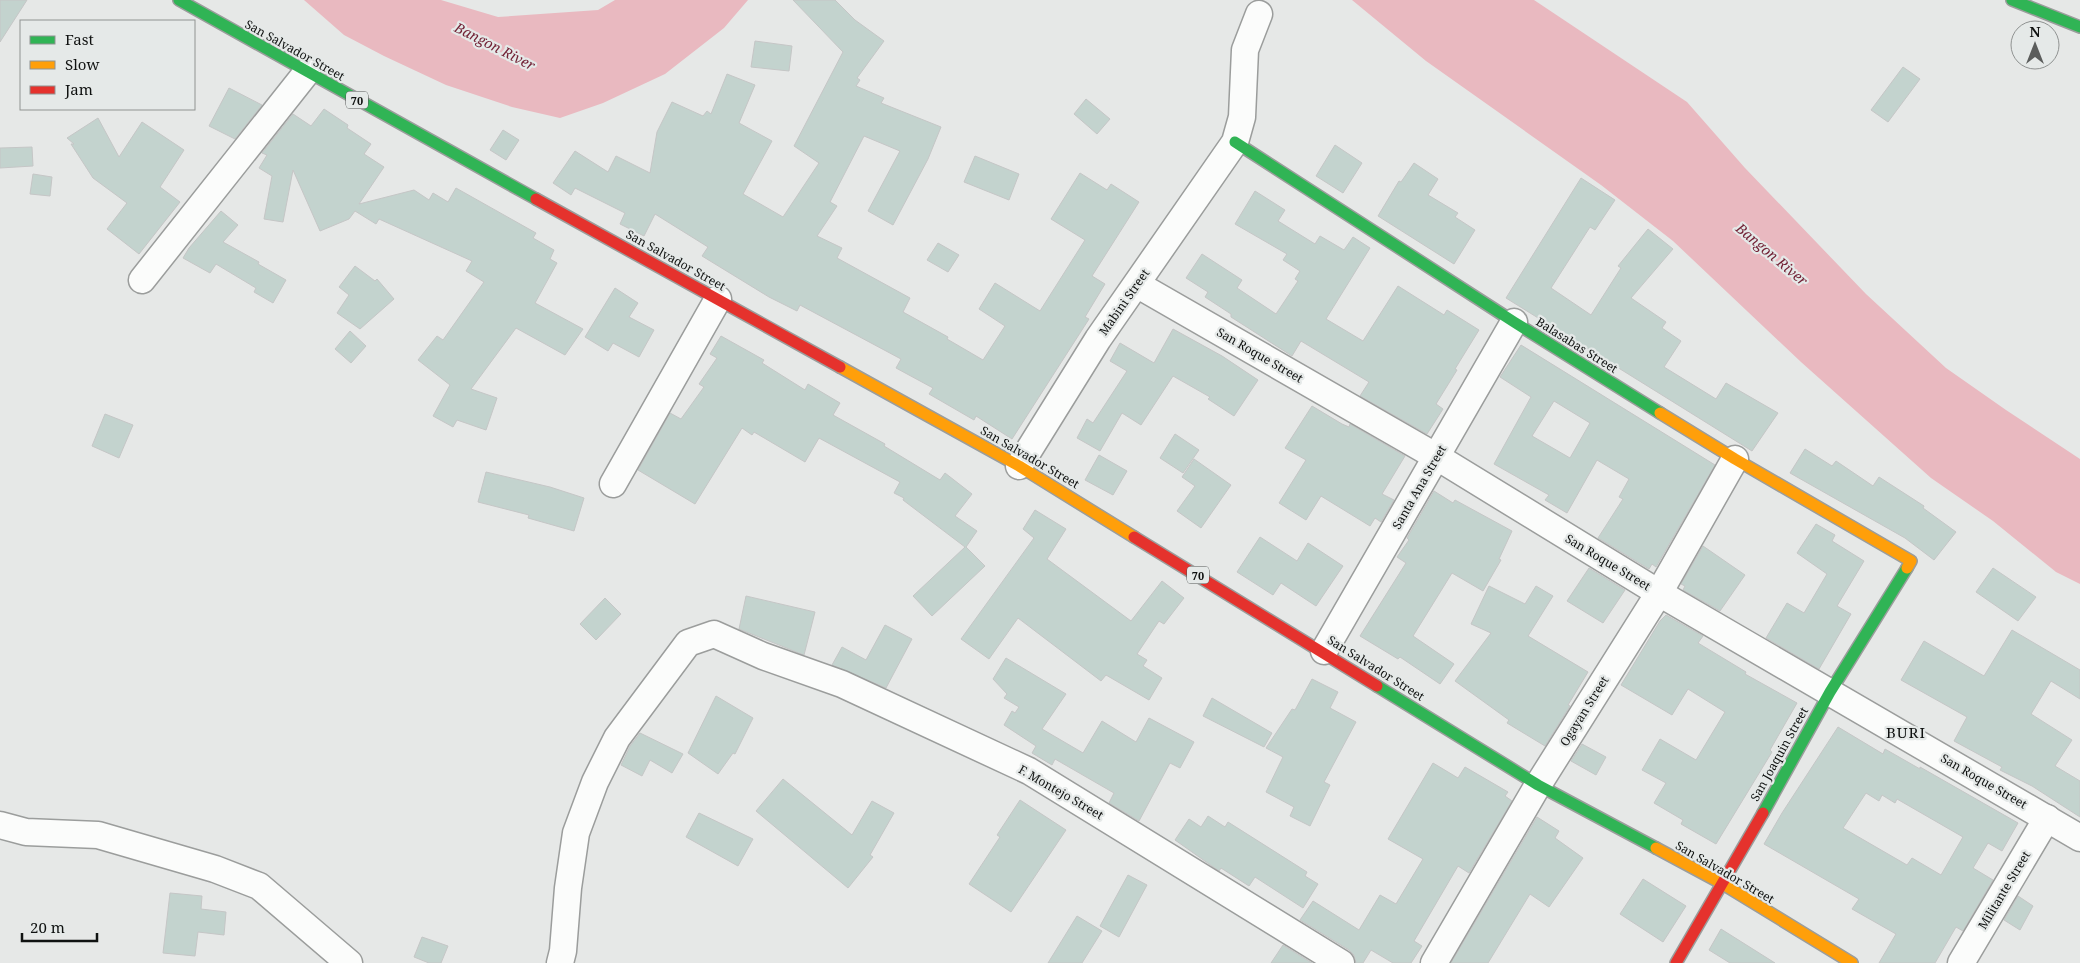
<svg xmlns="http://www.w3.org/2000/svg" width="2080" height="963" viewBox="0 0 2080 963" font-family="'Noto Serif',serif">
	<style>
		.water { fill: #e9b9c0 }
		.building { fill: #c3d3ce; stroke: #c5c6c6; fill-rule: evenodd }
		.lines { fill: none; stroke-linecap: round; stroke-linejoin: round }
		.street-casing { stroke: #9b9d9c; stroke-width: 29 }
		.fast-casing { stroke: #9b9d9c; stroke-width: 14 }
		.slow-casing { stroke: #9b9d9c; stroke-width: 14 }
		.jam-casing { stroke: #9b9d9c; stroke-width: 14 }
		.street { stroke: #fbfcfb; stroke-width: 26 }
		.fast { stroke: #30b455; stroke-width: 11 }
		.slow { stroke: #ff9f0a; stroke-width: 11 }
		.jam { stroke: #e5322d; stroke-width: 11 }
		.labels { text-anchor: middle; dominant-baseline: central; stroke-width: 4.5; stroke-linejoin: round; paint-order: stroke }
		.shield { fill: #e5e9e8; stroke: #505252; stroke-width: 1 }
		.shield-label { font-size: 11px; font-weight: bold; fill: #101211 }
		.street-label { font-size: 12px; fill: #101211; stroke: #e5e9e8 }
		.water-label { font-size: 14px; font-style: italic; fill: #732337; stroke: #e5e9e8 }
		.quarter-label { font-size: 15px; letter-spacing: 1px; fill: #101211; stroke: #e5e9e8 }
	</style>
	<rect width="100%" height="100%" fill="#e6e8e7"/>
	<g class="water">
		<path d="M304,0H441L498,17L598,10L615,0H748L724,28L665,74L603,103L560,118L512,107L446,85L384,56L344,35Z"/>
		<path d="M1352,0H1534L1687,102L1745,168L1866,294L1946,368L2006,410L2080,459V584L2056,572L1993,521L1931,478L1801,362L1673,241L1601,185L1426,61Z"/>
	</g>
	<g class="building">
		<path d="M0,0H27L0,42Z"/>
		<path d="M793,0H835L855,20L884,41L857,78L860,80L856,86L884,98L881,103L941,127L928,159L893,225L868,211L900,151L864,136L830,202L837,206L817,236L842,248L837,258L910,298L903,312L948,337L947,339L983,360L1005,326L979,309L995,283L1040,311L1085,240L1051,219L1080,173L1107,190L1111,184L1139,202L1092,276L1105,284L1085,317L1089,319L1012,439L976,416L974,420L929,394L933,388L896,368L901,359L800,305L797,311L769,297L702,256L708,247L655,214L644,236L620,224L625,213L575,188L571,195L553,183L575,151L608,172L616,156L650,173L657,132L672,102L703,116L707,111L711,114L727,74L755,85L739,123L772,141L743,194L783,217L819,163L794,146L843,52Z"/>
		<path d="M755,41L792,46L789,71L751,67Z"/>
		<path d="M1903,67L1920,79L1888,122L1871,110Z"/>
		<path d="M229,88L262,105L235,139L209,126Z"/>
		<path d="M1086,99L1110,119L1097,134L1074,114Z"/>
		<path d="M324,109L348,125L347,128L371,144L364,154L384,167L359,204L414,190L429,200L433,193L448,202L456,188L536,233L533,238L554,250L550,259L557,263L535,303L583,329L565,355L516,328L471,389L497,398L486,430L457,420L453,427L433,416L450,385L418,360L437,336L443,340L484,282L466,271L472,261L379,219L376,224L355,211L349,219L320,231L293,170L283,222L264,219L272,176L259,168L267,155L262,153L293,114L311,126Z"/>
		<path d="M98,118L119,157L142,122L184,150L160,187L180,202L139,254L107,229L127,203L93,178L71,144H74L67,138Z"/>
		<path d="M503,130L519,140L506,160L490,150Z"/>
		<path d="M1335,145L1362,163L1343,193L1316,176Z"/>
		<path d="M32,147L33,166L0,168V148Z"/>
		<path d="M975,156L1019,174L1009,200L964,182Z"/>
		<path d="M1414,163L1438,179L1428,195L1458,213L1455,217L1475,230L1454,264L1378,216L1399,181L1401,182Z"/>
		<path d="M33,174L52,177L50,196L30,194Z"/>
		<path d="M1581,178L1615,200L1595,230L1590,227L1551,288L1591,315L1621,268L1618,266L1648,229L1673,249L1631,298L1666,322L1662,328L1681,341L1664,367L1716,399L1726,383L1778,413L1752,451L1506,298Z"/>
		<path d="M1255,191L1285,210L1278,221L1315,244L1320,236L1344,250L1353,237L1370,248L1326,319L1363,341L1398,286L1444,315L1447,310L1479,330L1455,369L1457,370L1436,404L1443,409L1427,434L1360,396L1369,382L1301,341L1292,356L1231,317V314L1205,297L1208,292L1186,278L1202,254L1242,280L1237,288L1276,314L1298,281L1295,279L1300,271L1283,260L1287,254L1235,224Z"/>
		<path d="M221,211L238,225L223,242L259,262L258,264L286,280L273,303L254,292L256,288L216,264L210,273L183,258L189,248Z"/>
		<path d="M938,243L959,255L948,272L927,260Z"/>
		<path d="M355,266L375,281L377,279L394,299L360,329L337,313L349,295L339,287Z"/>
		<path d="M615,288L638,303L629,317L654,330L639,357L613,343L608,351L585,337Z"/>
		<path d="M1173,329L1222,356L1258,380L1234,416L1208,399L1210,397L1173,376L1141,425L1122,413L1100,451L1077,438L1087,419L1093,423L1127,371L1110,361L1120,343L1154,363Z"/>
		<path d="M350,331L366,346L351,363L335,349Z"/>
		<path d="M721,336L764,360L762,363L805,390L808,384L840,403L833,415L885,444L884,446L940,480L945,473L972,494L955,516L977,531L966,547L985,566L932,616L913,596L965,547L903,500L904,498L894,493L900,482L819,438L805,462L754,432L752,435L742,428L695,504L638,470L670,413L681,419L704,387L699,384L717,358L710,354Z"/>
		<path d="M1521,345L1715,465L1656,567L1652,564L1649,569L1598,538L1623,499L1619,497L1629,479L1597,460L1567,513L1545,500L1549,495L1494,464L1531,397L1500,377ZM1554,401L1590,423L1570,458L1532,436Z"/>
		<path d="M1312,406L1342,424L1349,427L1350,424L1405,456L1382,494L1394,500L1381,522L1375,518L1370,526L1321,496L1306,520L1279,503L1306,460L1285,448Z"/>
		<path d="M105,414L133,425L119,458L92,446Z"/>
		<path d="M1175,434L1199,450L1183,473L1160,458Z"/>
		<path d="M1805,449L1832,466L1836,461L1873,486L1879,477L1924,506L1923,508L1956,532L1934,560L1905,538L1790,473Z"/>
		<path d="M1099,455L1127,471L1113,495L1085,480Z"/>
		<path d="M1194,459L1231,485L1201,528L1177,511L1195,486L1182,477Z"/>
		<path d="M486,472L550,487L584,498L574,531L528,518L529,515L478,502Z"/>
		<path d="M1434,491L1453,503L1455,500L1512,531L1499,559L1501,560L1483,591L1452,573L1413,636L1454,664L1440,684L1400,657L1398,659L1360,636L1406,563L1397,557L1409,540L1407,538Z"/>
		<path d="M1035,510L1066,529L1047,559L1131,621L1162,581L1184,598L1164,624L1159,621L1137,654L1147,660L1143,666L1162,678L1149,700L1106,675L1101,681L1018,618L989,659L961,639L1034,538L1023,529Z"/>
		<path d="M1816,524L1835,535L1832,541L1864,561L1837,606L1851,614L1819,669L1766,638L1787,603L1804,613L1827,574L1797,553Z"/>
		<path d="M1260,537L1297,561L1308,543L1343,566L1316,606L1281,583L1273,595L1237,572Z"/>
		<path d="M1703,546L1745,575L1720,611L1683,590L1685,586L1681,584Z"/>
		<path d="M1589,568L1625,590L1603,623L1567,601Z"/>
		<path d="M1993,568L2036,597L2018,621L1976,592Z"/>
		<path d="M1489,586L1525,604L1536,586L1553,596L1528,636L1588,672L1568,705L1570,706L1545,746L1507,723L1509,720L1455,681L1491,633L1471,624Z"/>
		<path d="M746,596L815,612L804,655L739,629Z"/>
		<path d="M605,598L621,614L596,640L580,624Z"/>
		<path d="M1666,615L1703,636L1698,643L1746,672L1745,674L1797,703L1770,750L1772,752L1716,844L1681,824L1683,820L1654,803L1666,783L1642,770L1660,739L1696,760L1725,712L1688,689L1672,715L1621,685L1660,621Z"/>
		<path d="M885,625L912,639L886,688L832,665L842,647L866,660Z"/>
		<path d="M2012,630L2080,670V699L2051,681L2031,714L2072,740L2055,766L2080,781V817L2032,786L2000,770L2002,767L1954,741L1967,717L1901,680L1924,641L1984,676Z"/>
		<path d="M1006,658L1066,694L1042,729L1083,753L1102,721L1136,742L1149,718L1194,742L1180,768L1170,763L1139,821L1109,803L1114,793L1055,759L1052,765L1032,753L1036,746L1004,725L1012,711L1015,713L1019,707L1004,698L1007,694L993,679Z"/>
		<path d="M1312,679L1338,692L1330,708L1356,722L1324,782L1330,785L1310,826L1290,816L1294,807L1266,792L1283,757L1266,748L1292,709L1295,710Z"/>
		<path d="M716,696L753,718L735,754L733,753L718,774L688,753Z"/>
		<path d="M1212,698L1272,733L1264,747L1203,716Z"/>
		<path d="M1838,727L1883,754L1885,749L1920,769V767L2018,823L2002,851L1988,843L1973,868L1993,880L1963,931L1956,927L1935,963H1879L1896,934L1852,909L1859,899L1764,844L1782,813ZM1866,793L1879,801L1882,795L1895,803L1897,799L1963,837L1941,875L1912,858L1907,865L1843,828Z"/>
		<path d="M640,733L683,754L672,773L650,760L642,776L621,765L630,746Z"/>
		<path d="M1582,744L1606,757L1596,775L1571,761Z"/>
		<path d="M1433,763L1458,778L1465,767L1508,792L1505,796L1512,801L1469,873L1458,866L1414,941L1422,946L1411,963H1393L1371,950L1363,963H1356L1354,955L1349,950L1300,920L1313,901L1359,930L1380,895L1396,904L1423,859L1388,839Z"/>
		<path d="M783,779L852,835L872,801L894,813L870,855L873,857L848,888L756,811Z"/>
		<path d="M1020,800L1066,830L1011,912L969,884L1000,837L997,835Z"/>
		<path d="M699,813L753,839L738,866L686,837Z"/>
		<path d="M1208,816L1225,827L1228,822L1307,872L1305,876L1318,884L1303,908L1255,877L1249,886L1221,868L1219,871L1175,840L1189,819L1201,827Z"/>
		<path d="M1537,817L1559,831L1555,838L1583,858L1549,907L1530,894L1488,963H1451Z"/>
		<path d="M1128,875L1147,885L1119,937L1100,926Z"/>
		<path d="M1643,879L1686,906L1663,942L1620,914Z"/>
		<path d="M170,893L202,896L201,909L226,912L224,935L198,932L195,956L163,953Z"/>
		<path d="M2018,896L2033,906L2020,930L2004,920Z"/>
		<path d="M1077,916L1102,931L1082,963H1048Z"/>
		<path d="M1721,929L1775,963H1730L1709,950Z"/>
		<path d="M422,937L448,946L441,963H429L414,957Z"/>
		<path d="M1283,945L1312,963H1271Z"/>
	</g>
	<g class="lines">
		<defs>
			<g id="street">
				<path d="M142,280L307,72"/>
				<path d="M1138,285L1437,457L1659,593L2080,838"/>
				<path d="M1019,466L1098,339L1235,142L1242,117L1245,50L1259,14"/>
				<path d="M613,484L718,299"/>
				<path d="M1324,651L1514,322"/>
				<path d="M0,825L26,832L98,835L215,869L259,886L349,963"/>
				<path d="M560,963L563,951L568,888L576,833L595,782L617,738L688,643L714,634L763,656L842,684L1029,771L1341,963"/>
				<path d="M1434,963L1538,785L1659,593L1735,459"/>
				<path d="M1961,963L2047,818"/>
			</g>
			<g id="fast">
				<path d="M179,0L536,199"/>
				<path d="M2012,0L2080,27"/>
				<path d="M1235,142L1514,322L1660,413"/>
				<path d="M1377,686L1538,785L1656,848"/>
				<path d="M1763,813L1830,692L1907,568"/>
			</g>
			<g id="slow">
				<path d="M840,367L1019,466L1134,537"/>
				<path d="M1660,413L1735,459L1911,561L1907,568"/>
				<path d="M1656,848L1723,884L1852,963"/>
			</g>
			<g id="jam">
				<path d="M536,199L840,367"/>
				<path d="M1134,537L1377,686"/>
				<path d="M1676,963L1763,813"/>
			</g>
		</defs>
		<use href="#street" class="street-casing"/>
		<use href="#fast" class="fast-casing"/>
		<use href="#slow" class="slow-casing"/>
		<use href="#jam" class="jam-casing"/>
		<use href="#street" class="street"/>
		<use href="#fast" class="fast"/>
		<use href="#slow" class="slow"/>
		<use href="#jam" class="jam"/>
	</g>
	<g class="labels">
		<g class="shield">
			<rect x="346" y="91.5" width="22" height="17" rx="4"/>
			<rect x="1187" y="566.5" width="22" height="17" rx="4"/>
		</g>
		<g class="shield-label">
			<text x="357" y="100">70</text>
			<text x="1198" y="575">70</text>
		</g>
		<g class="street-label">
			<text transform="translate(295 50) rotate(29)">San Salvador Street</text>
			<text transform="translate(676 260) rotate(29)">San Salvador Street</text>
			<text transform="translate(1124 302) rotate(-55)">Mabini Street</text>
			<text transform="translate(1577 345) rotate(32)">Balasabas Street</text>
			<text transform="translate(1260 355) rotate(30)">San Roque Street</text>
			<text transform="translate(1030 457) rotate(30)">San Salvador Street</text>
			<text transform="translate(1419 487) rotate(-60)">Santa Ana Street</text>
			<text transform="translate(1608 562) rotate(31)">San Roque Street</text>
			<text transform="translate(1376 668) rotate(32)">San Salvador Street</text>
			<text transform="translate(1584 711) rotate(-58)">Ogayan Street</text>
			<text transform="translate(1779 754) rotate(-61)">San Joaquin Street</text>
			<text transform="translate(1984 781) rotate(30)">San Roque Street</text>
			<text transform="translate(1061 792) rotate(30)">F. Montejo Street</text>
			<text transform="translate(1725 872) rotate(30)">San Salvador Street</text>
			<text transform="translate(2004 890) rotate(-59)">Militante Street</text>
		</g>
		<g class="water-label">
			<text transform="translate(495 46) rotate(27)">Bangon River</text>
			<text transform="translate(1772 254) rotate(40)">Bangon River</text>
		</g>
		<g class="quarter-label">
			<text x="1906" y="732">BURI</text>
		</g>
	</g>
	<rect x="20" y="20" width="175" height="90" fill="#e5e9e8" stroke="#909392"/>
	<rect x="30" y="36" width="25" height="8" fill="#30b455" stroke="#909392"/>
	<text x="65" y="45" font-size="15" fill="#101211">Fast</text>
	<rect x="30" y="61" width="25" height="8" fill="#ff9f0a" stroke="#909392"/>
	<text x="65" y="70" font-size="15" fill="#101211">Slow</text>
	<rect x="30" y="86" width="25" height="8" fill="#e5322d" stroke="#909392"/>
	<text x="65" y="95" font-size="15" fill="#101211">Jam</text>
	<g transform="translate(2035 45)"><circle r="24" fill="#e5e9e8" stroke="#909392"/>
	<path d="M0-4L9 19L0 12L-9 19Z" fill="#5b5d5c"/>
	<text y="-8" font-size="14" font-weight="bold" text-anchor="middle" fill="#101211">N</text>
	</g>
	<path d="M22 933v8h75v-8" fill="none" stroke="#101211" stroke-width="2.5"/>
	<text x="30" y="933" font-size="15" fill="#101211" stroke="#e5e9e8" stroke-width="4" paint-order="stroke">20 m</text>
</svg>
